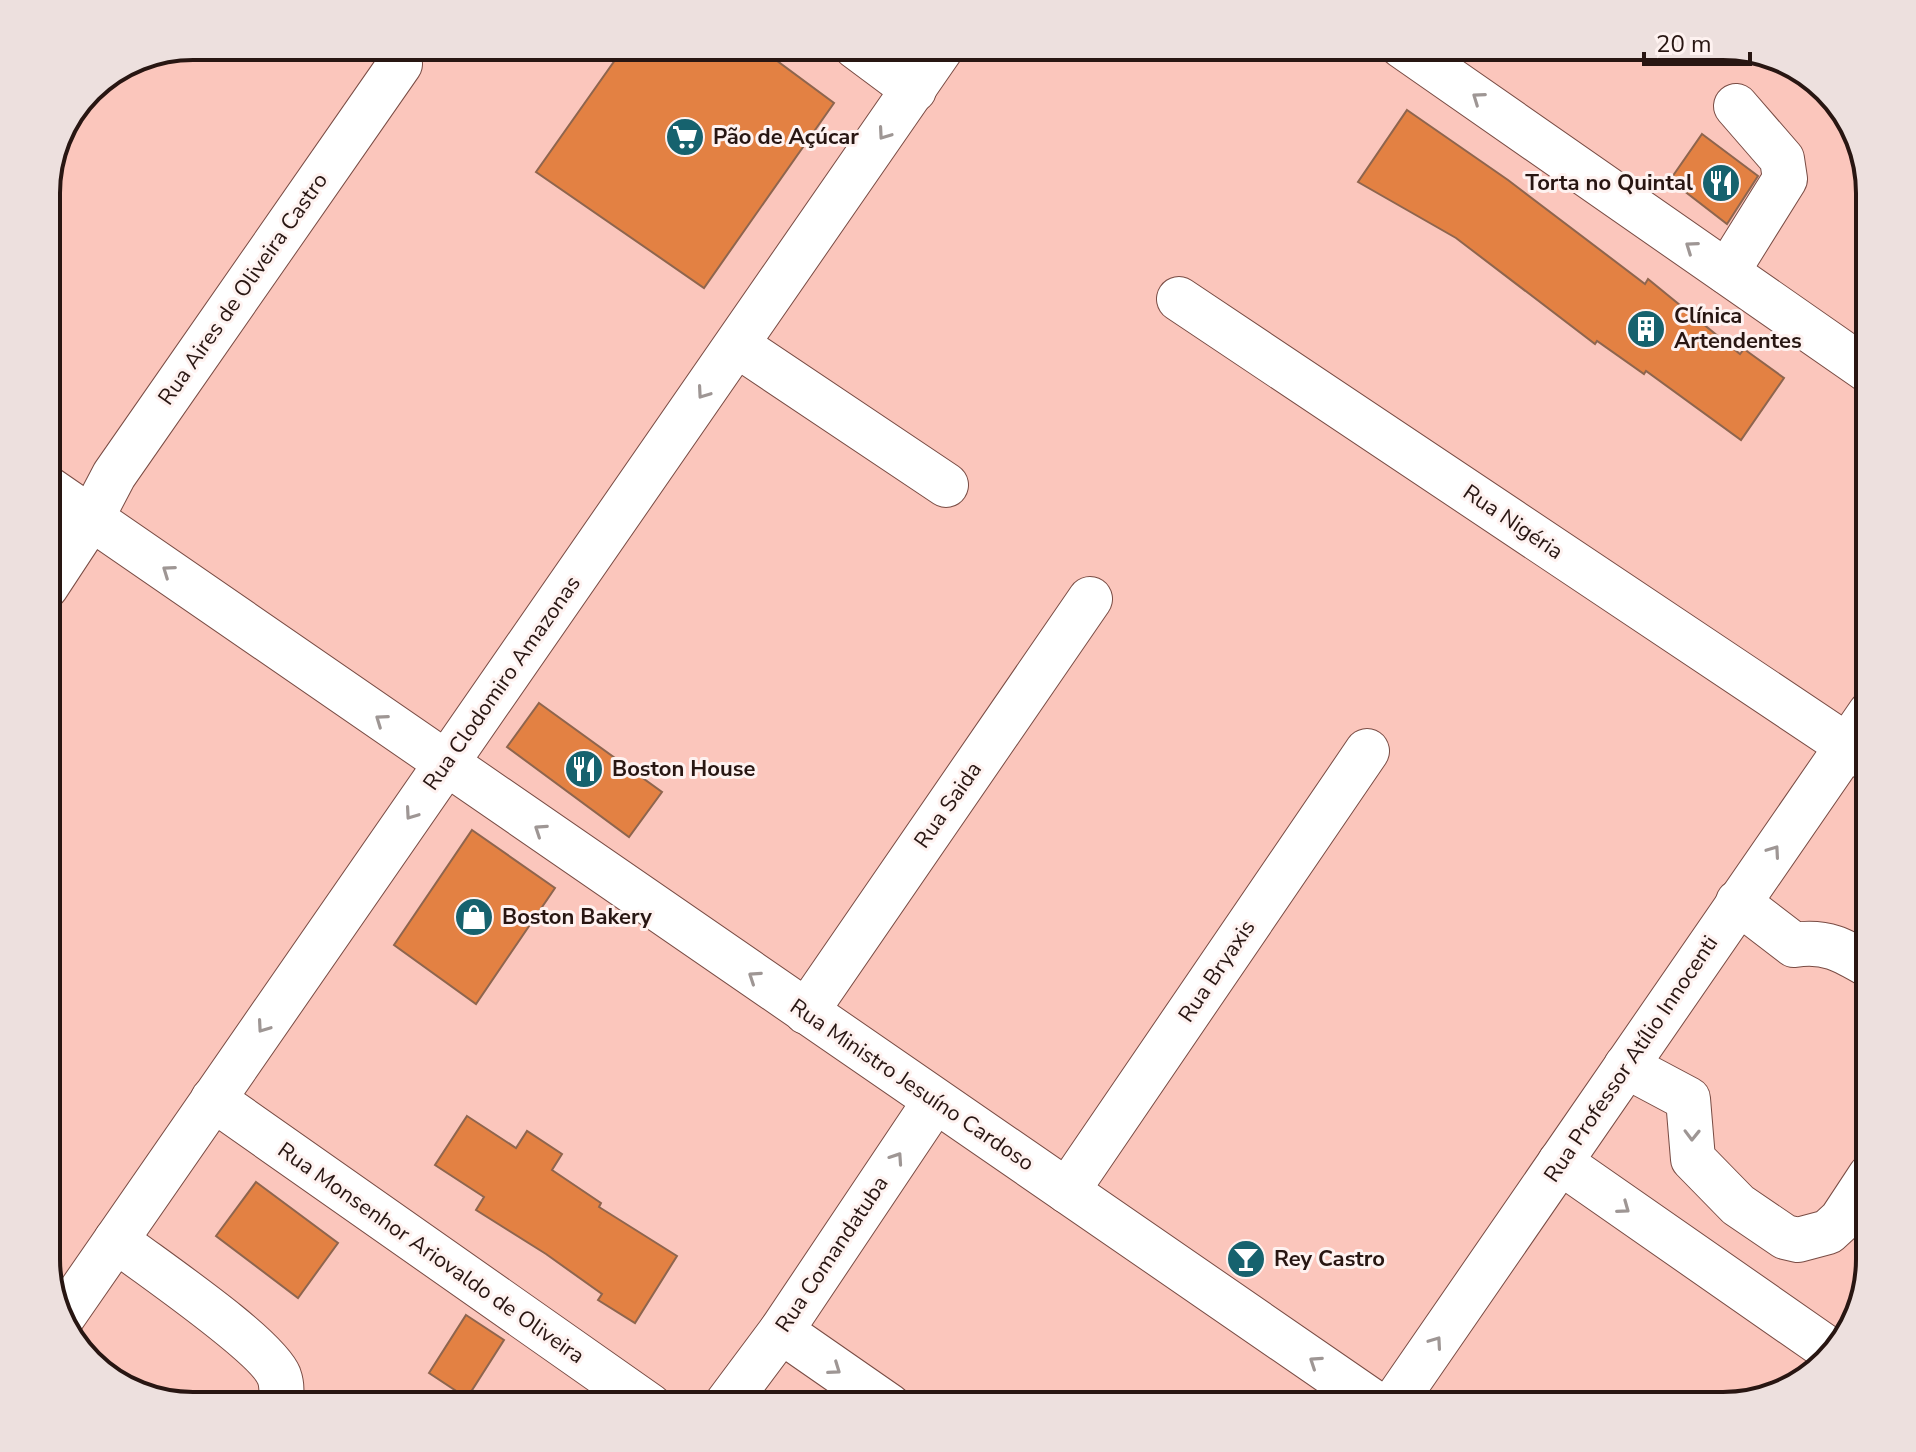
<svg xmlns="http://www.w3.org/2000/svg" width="1916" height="1452" viewBox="0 0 1916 1452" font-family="'Nunito Sans',sans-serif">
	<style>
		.building { fill: #e38143; stroke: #8e654e; stroke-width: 2 }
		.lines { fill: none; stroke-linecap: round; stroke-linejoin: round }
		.minor-casing { stroke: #794c44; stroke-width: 46 }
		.minor { stroke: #fff; stroke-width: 44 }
		.oneway { stroke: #9e9694 }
		.labels { text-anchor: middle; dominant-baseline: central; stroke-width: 6; stroke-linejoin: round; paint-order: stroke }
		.poi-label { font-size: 22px; font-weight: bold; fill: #281612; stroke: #fef2f0; text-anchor: start }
		.street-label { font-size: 22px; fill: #281612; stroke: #fef2f0 }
		.rim { fill: none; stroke: #281612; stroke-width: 4 }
	</style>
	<rect width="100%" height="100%" fill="#fbc6bc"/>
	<g class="building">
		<path d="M625,46H757L834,103L704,288L536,172Z"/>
		<path d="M1407,110L1508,180L1645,284L1648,279L1740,354L1744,349L1784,378L1741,440L1646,371L1644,374L1597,341L1595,344L1456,238L1358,182Z"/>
		<path d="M1702,134L1758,176L1727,224L1670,180Z"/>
		<path d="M539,703L662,792L629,837L507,747Z"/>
		<path d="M472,830L555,888L476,1004L394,945Z"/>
		<path d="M467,1116L516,1148L527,1131L562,1154L552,1170L601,1203L599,1207L677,1256L635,1323L598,1300L602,1294L546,1254L476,1210L484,1197L435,1165Z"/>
		<path d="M256,1182L338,1243L298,1298L216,1236Z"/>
		<path d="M466,1315L504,1340L467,1398L429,1373Z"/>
	</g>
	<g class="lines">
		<defs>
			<g id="minor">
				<path d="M855,46L914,90"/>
				<path d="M1402,46L1870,372"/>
				<path d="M1727,272L1785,179L1782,159L1736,106"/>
				<path d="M1179,299L1870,761"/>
				<path d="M737,345L946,485"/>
				<path d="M46,487L1379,1406"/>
				<path d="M46,587L92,517L114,475L400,64"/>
				<path d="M1738,902L1794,945C1826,940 1843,950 1870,966"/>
				<path d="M806,1012L1090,599"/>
				<path d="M1626,1066L1688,1099L1693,1159L1738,1205L1785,1237L1798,1240L1828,1232L1841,1220L1870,1176"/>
				<path d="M213,1099L650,1406"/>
				<path d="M1560,1162L1834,1353"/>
				<path d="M1067,1191L1367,751"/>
				<path d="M116,1240C148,1265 266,1344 279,1376C283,1387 282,1396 278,1406"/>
				<path d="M60,1321L943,46"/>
				<path d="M781,1331L889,1406"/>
				<path d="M725,1406L781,1331L935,1101"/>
				<path d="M1392,1406L1870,713"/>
			</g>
		</defs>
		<use href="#minor" class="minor-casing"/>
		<use href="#minor" class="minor"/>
	</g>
	<defs><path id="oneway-chevron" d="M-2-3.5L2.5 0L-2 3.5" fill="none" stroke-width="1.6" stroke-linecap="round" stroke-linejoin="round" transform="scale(2)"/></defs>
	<g class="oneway">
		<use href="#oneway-chevron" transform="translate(1478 98) rotate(-145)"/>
		<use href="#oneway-chevron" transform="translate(884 134) rotate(125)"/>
		<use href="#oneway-chevron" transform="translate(1691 247) rotate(-145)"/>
		<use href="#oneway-chevron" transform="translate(703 393) rotate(125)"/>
		<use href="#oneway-chevron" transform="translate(168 571) rotate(-145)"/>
		<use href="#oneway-chevron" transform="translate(381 720) rotate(-145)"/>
		<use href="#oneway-chevron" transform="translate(411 814) rotate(125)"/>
		<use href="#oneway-chevron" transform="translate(540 830) rotate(-146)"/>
		<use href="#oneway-chevron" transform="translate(1774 851) rotate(-55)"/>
		<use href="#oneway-chevron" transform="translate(754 977) rotate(-146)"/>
		<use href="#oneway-chevron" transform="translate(263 1027) rotate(125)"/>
		<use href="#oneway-chevron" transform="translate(1692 1135) rotate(91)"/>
		<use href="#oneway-chevron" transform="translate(897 1158) rotate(-56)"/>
		<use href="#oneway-chevron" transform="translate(1624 1208) rotate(36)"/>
		<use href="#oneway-chevron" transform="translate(1436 1342) rotate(-55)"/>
		<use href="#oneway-chevron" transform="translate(1315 1362) rotate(-146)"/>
		<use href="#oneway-chevron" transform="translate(835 1369) rotate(35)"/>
	</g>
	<defs>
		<symbol id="supermarket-disc" viewBox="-11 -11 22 22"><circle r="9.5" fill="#16626e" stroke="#fef2f0"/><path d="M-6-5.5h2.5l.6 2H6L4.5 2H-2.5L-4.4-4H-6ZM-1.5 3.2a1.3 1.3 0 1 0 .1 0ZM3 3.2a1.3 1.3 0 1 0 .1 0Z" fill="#fff"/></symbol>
		<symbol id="restaurant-disc" viewBox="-11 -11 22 22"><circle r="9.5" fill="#16626e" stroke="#fef2f0"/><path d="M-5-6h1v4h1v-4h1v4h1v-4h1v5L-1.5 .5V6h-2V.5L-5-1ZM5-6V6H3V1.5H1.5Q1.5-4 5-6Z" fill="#fff"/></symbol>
		<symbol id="building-disc" viewBox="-11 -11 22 22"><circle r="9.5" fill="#16626e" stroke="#fef2f0"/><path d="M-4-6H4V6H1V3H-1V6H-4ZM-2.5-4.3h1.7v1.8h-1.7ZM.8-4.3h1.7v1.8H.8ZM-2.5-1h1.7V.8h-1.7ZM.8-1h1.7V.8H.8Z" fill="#fff"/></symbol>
		<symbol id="shop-disc" viewBox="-11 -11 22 22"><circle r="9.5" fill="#16626e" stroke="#fef2f0"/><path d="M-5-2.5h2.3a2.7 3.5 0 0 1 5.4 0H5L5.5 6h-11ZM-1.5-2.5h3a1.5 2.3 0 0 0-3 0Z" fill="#fff"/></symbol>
		<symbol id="bar-disc" viewBox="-11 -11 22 22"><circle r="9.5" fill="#16626e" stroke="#fef2f0"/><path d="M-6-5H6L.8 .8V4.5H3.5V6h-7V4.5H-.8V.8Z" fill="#fff"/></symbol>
	</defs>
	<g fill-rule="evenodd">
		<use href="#supermarket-disc" x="663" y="115" width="44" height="44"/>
		<use href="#restaurant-disc" x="1699" y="161" width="44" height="44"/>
		<use href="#building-disc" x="1624" y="307" width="44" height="44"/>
		<use href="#restaurant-disc" x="562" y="747" width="44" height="44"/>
		<use href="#shop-disc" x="452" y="895" width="44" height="44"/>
		<use href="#bar-disc" x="1224" y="1237" width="44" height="44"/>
	</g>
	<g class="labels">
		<g class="poi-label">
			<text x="713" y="137">Pão de Açúcar</text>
			<text x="1693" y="183" text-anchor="end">Torta no Quintal</text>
			<text x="1674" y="316">Clínica<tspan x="1674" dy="25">Artendentes</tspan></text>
			<text x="612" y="769">Boston House</text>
			<text x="502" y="917">Boston Bakery</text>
			<text x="1274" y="1259">Rey Castro</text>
		</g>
		<g class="street-label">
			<text transform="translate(243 289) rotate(-55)">Rua Aires de Oliveira Castro</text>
			<text transform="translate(1513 522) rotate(34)">Rua Nigéria</text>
			<text transform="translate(502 683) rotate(-55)">Rua Clodomiro Amazonas</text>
			<text transform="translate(948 805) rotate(-55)">Rua Saida</text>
			<text transform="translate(1217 971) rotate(-56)">Rua Bryaxis</text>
			<text transform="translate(1631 1059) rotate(-56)">Rua Professor Atílio Innocenti</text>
			<text transform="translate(912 1085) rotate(34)">Rua Ministro Jesuíno Cardoso</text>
			<text transform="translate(431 1253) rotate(35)">Rua Monsenhor Ariovaldo de Oliveira</text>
			<text transform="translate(832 1254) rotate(-56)">Rua Comandatuba</text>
		</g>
	</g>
	<path d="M0 0H1916V1452H0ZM193 60H1723A133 133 0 0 1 1856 193V1259A133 133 0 0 1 1723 1392H193A133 133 0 0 1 60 1259V193A133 133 0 0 1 193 60Z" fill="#ede0de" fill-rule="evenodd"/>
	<path class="rim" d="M193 60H1723A133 133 0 0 1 1856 193V1259A133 133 0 0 1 1723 1392H193A133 133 0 0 1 60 1259V193A133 133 0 0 1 193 60Z"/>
	<path d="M1644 52v12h106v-12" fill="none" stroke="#281612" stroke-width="4"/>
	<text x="1656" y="52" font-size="24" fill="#281612" stroke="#fef2f0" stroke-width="6" paint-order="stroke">20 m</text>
</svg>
